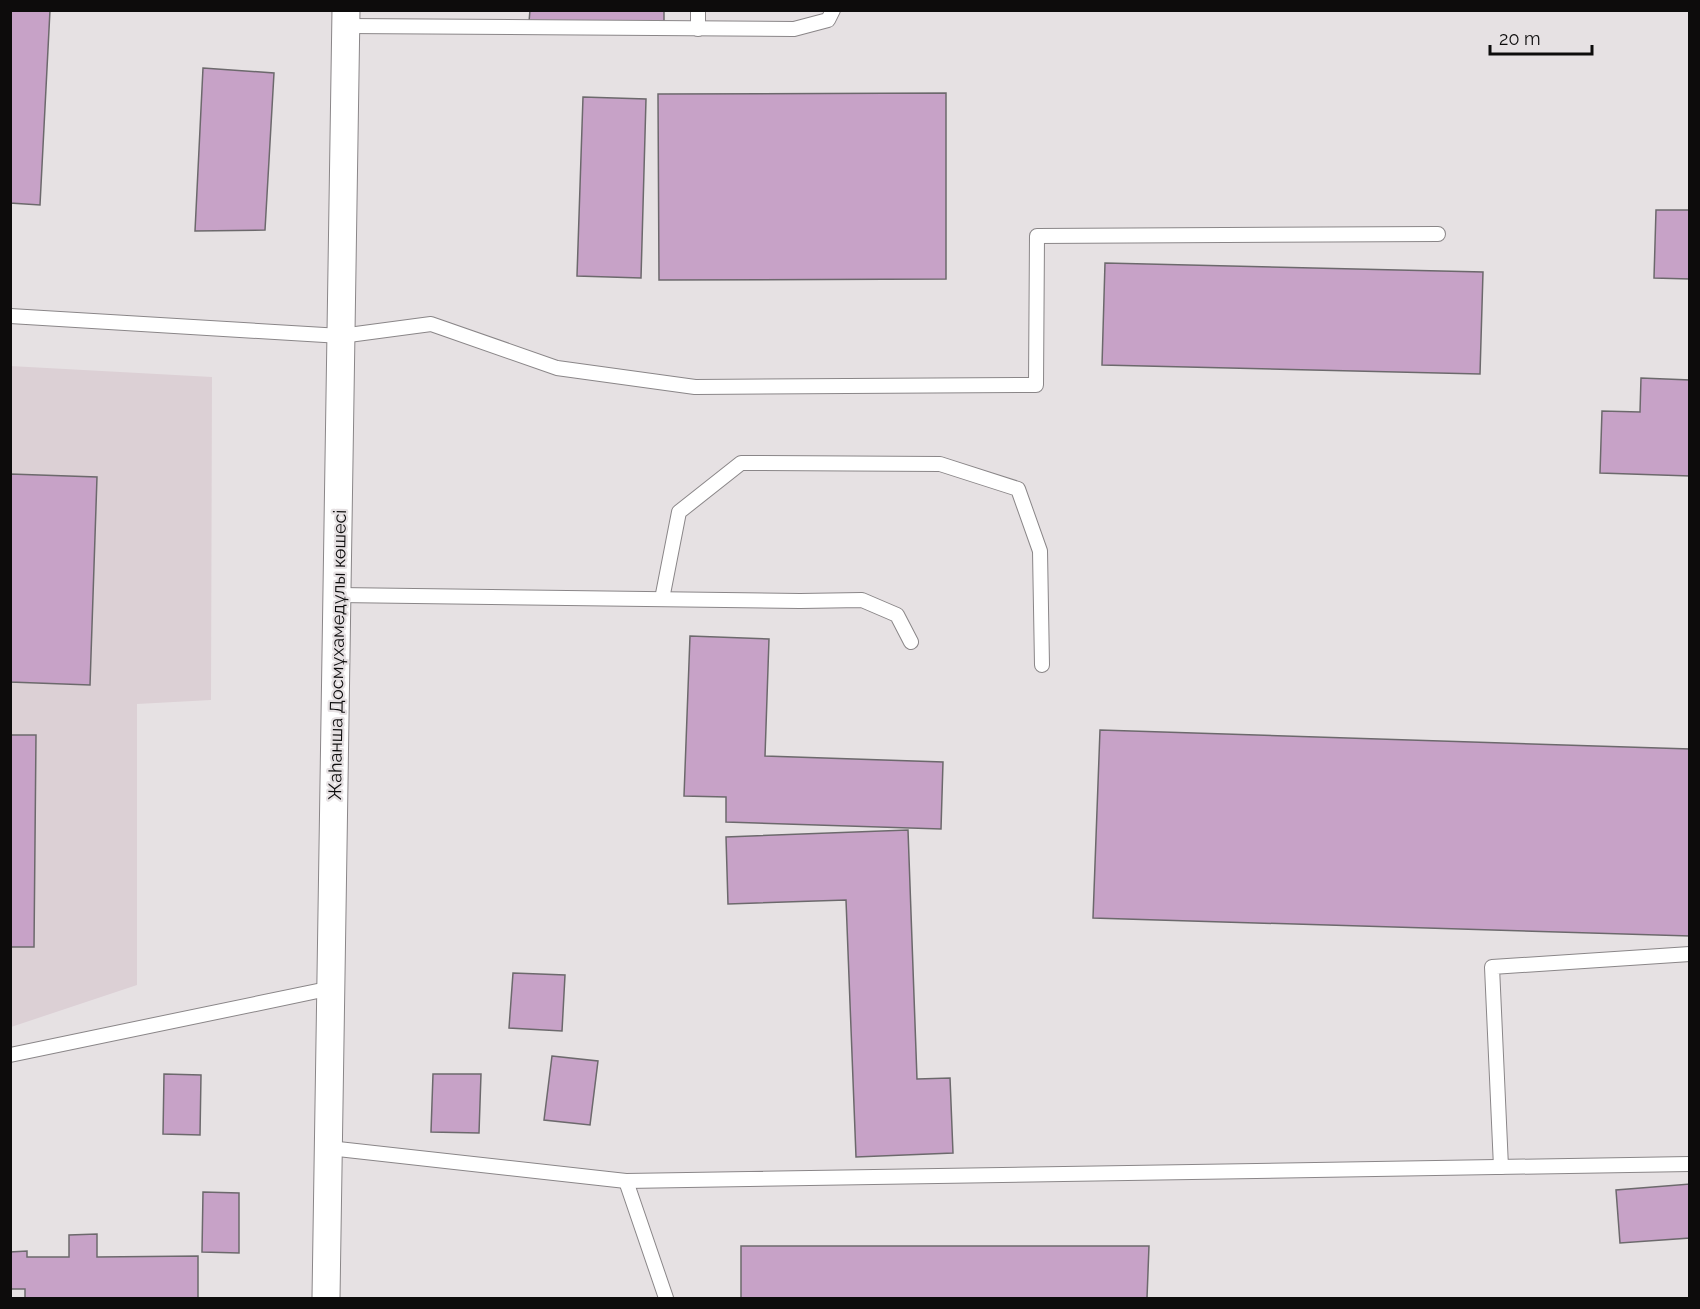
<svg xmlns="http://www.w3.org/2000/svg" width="1700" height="1309" font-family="Raleway,sans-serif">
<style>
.built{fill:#dcd0d5}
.building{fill:#c7a2c7;stroke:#6c696c;stroke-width:1.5}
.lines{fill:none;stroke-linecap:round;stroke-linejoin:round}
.lane-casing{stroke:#8a8688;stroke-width:16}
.street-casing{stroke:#8a8688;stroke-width:29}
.lane{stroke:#fff;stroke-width:14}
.street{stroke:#fff;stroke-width:27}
.labels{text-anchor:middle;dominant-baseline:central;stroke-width:4.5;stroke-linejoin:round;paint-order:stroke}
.street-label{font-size:18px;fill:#0d0c0c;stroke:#e6e1e3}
</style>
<rect width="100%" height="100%" fill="#e6e1e3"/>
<polygon class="built" points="10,366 212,377 211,700 137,704 137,985 11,1027"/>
<g class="building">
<polygon points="10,10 50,10 40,205 10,203"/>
<polygon points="530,10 664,10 664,24 529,22"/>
<polygon points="203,68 274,73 265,230 195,231"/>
<polygon points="946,93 946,279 659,280 658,94"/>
<polygon points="583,97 646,99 641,278 577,276"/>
<polygon points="1656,210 1690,210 1690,279 1654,278"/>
<polygon points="1105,263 1483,272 1480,374 1102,365"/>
<polygon points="1641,378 1690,380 1690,476 1600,473 1602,411 1640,412"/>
<polygon points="10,474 97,477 90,685 10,682"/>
<polygon points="690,636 769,639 765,756 943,762 941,829 726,822 726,797 684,796"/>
<polygon points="1100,730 1690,749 1690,936 1093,918"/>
<polygon points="10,735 36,735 34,947 10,947"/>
<polygon points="908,830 917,1079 950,1078 953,1153 856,1157 846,900 728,904 726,837"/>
<polygon points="513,973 565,975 562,1031 509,1028"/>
<polygon points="552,1056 598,1061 590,1125 544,1120"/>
<polygon points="164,1074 201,1075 200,1135 163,1134"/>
<polygon points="433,1074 481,1074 479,1133 431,1132"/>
<polygon points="1690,1184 1690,1238 1620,1243 1616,1190"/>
<polygon points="203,1192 239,1193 239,1253 202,1252"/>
<polygon points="97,1234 97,1257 198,1256 198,1298 25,1298 25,1289 10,1289 10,1252 27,1251 27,1257 69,1257 69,1235"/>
<polygon points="741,1246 1149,1246 1147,1298 741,1298"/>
</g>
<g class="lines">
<g class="lane-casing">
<g id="lane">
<polyline points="346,26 794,29 828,20 833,10"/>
<polyline points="698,29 698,10"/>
<polyline points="10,316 341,336 431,324 557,368 695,387 1036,385 1037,236 1438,234"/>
<polyline points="338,595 800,601 862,600 897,615 911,642"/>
<polyline points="662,599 679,512 741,463 940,464 1018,489 1040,551 1042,665"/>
<polyline points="10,1055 332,988"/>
<polyline points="329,1148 626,1181 1690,1164"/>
<polyline points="1501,1167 1492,967 1690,954"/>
<polyline points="626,1181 666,1298"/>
</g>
</g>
<g class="street-casing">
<polyline id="street" points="326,1298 346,10"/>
</g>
<use href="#lane" class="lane"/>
<use href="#street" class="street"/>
</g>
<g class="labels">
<g class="street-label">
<text transform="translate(337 655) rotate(-89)">Жаһанша Досмұхамедұлы көшесі</text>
</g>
</g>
<rect width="1700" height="1309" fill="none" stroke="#0d0c0c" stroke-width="24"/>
<path d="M1490 45v9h102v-9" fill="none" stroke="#0d0c0c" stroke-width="3"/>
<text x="1499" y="45" font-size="18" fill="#0d0c0c" stroke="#e6e1e3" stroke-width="4.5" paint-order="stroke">20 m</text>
</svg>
